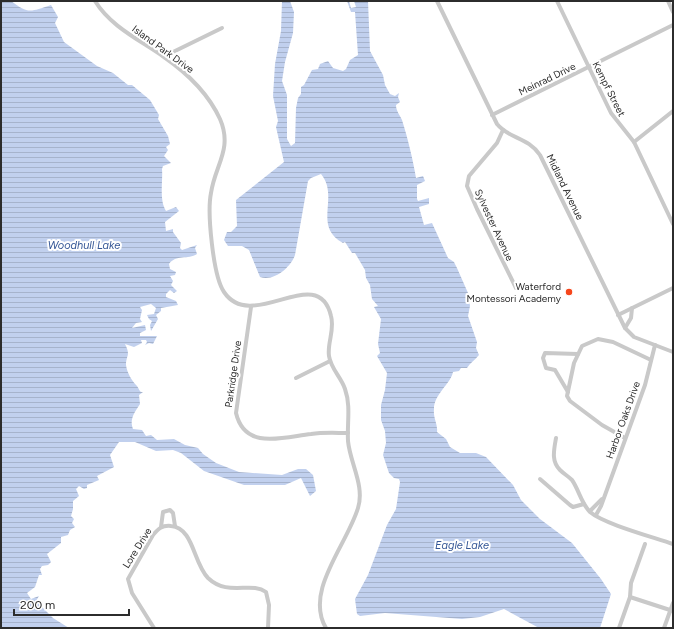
<svg xmlns="http://www.w3.org/2000/svg" width="674" height="629" font-family="Figtree,sans-serif">
<style>
.water{fill:url(#water-rules)}
.lines{fill:none;stroke-linecap:round;stroke-linejoin:round}
.minor{stroke:#c9c9c9;stroke-width:4}
.poi-dot{fill:#f6461b;stroke:#fff;stroke-width:1.5}
.labels{text-anchor:middle;dominant-baseline:central;stroke-width:4;stroke-linejoin:round;paint-order:stroke}
.street-label{font-size:10px;fill:#2c2c2c;stroke:#fff}
.poi-label{font-size:10px;fill:#2c2c2c;stroke:#fff;text-anchor:end}
.water-label{font-size:11px;font-style:italic;fill:#335595;stroke:#fff}
</style>
<defs>
<pattern id="water-rules" width="6" height="5" patternUnits="userSpaceOnUse"><rect width="6" height="5" fill="#c1d0ee"/><path d="M0 2.5h6" fill="none" stroke="#a6b3cc"/></pattern>
</defs>
<rect width="100%" height="100%" fill="#fff"/>
<g class="water">
<path d="M1,1H11C28,14 30,12 51,5L58,17L55,23L64,42L97,66L113,73L128,85H132L150,100L159,115L158,119L168,136L170,144L166,147L168,150L164,156L171,163L163,166L162,169C163,182 159,200 166,211L176,207L179,211L165,222L166,231L173,229V232L181,243L180,248L182,250L197,245L195,248L197,254C188,260 176,254 169,264L170,269L176,272L175,275L170,276L173,281L171,285L177,291L174,293L170,290L166,294V297L176,301L178,305L161,308V311L156,315L158,319L151,331L150,325L152,321L149,319L147,315L154,314L156,308L151,304L140,307L142,310L140,319L142,322L136,323L132,328L145,325L146,330L140,333V336H157L153,344L149,343L145,345L147,342L146,340H141L142,343L134,347L125,344C131,356 126,355 126,365C127,373 132,381 137,386C140,390 139,392 143,392L139,395L140,404C135,412 129,419 133,429L142,430L146,436L151,435L157,440L174,439L185,445L198,448L203,454L216,463L239,472L282,475L298,469H306L313,475L316,491L310,496L301,478L285,485H244L204,471L181,453L173,450L156,451L135,442H119L110,455L114,467L97,476L99,480L87,485V488L84,489L79,486L76,489L79,496L73,501V509L71,516L74,519L72,523L75,527L70,530L68,535L61,537V543L47,554L51,562L48,565L42,566L40,569L42,575H39L35,587L27,593L31,599L39,596L36,601L53,618L69,628H1Z"/>
<path d="M282,1H290L294,12L293,33L285,62L282,81L287,95V139L291,146L295,143L296,108L298,98L301,94V87L304,85L312,70L318,69L320,64L328,61L333,68L343,71L346,69L350,60L358,55L355,12H351L347,1H349L351,8L356,7L354,1H368L370,51L383,75L385,85L390,94L395,96L399,93L398,97L400,102L396,105C396,111 400,115 402,120C408,139 413,160 416,178L423,176L425,181L417,185V199L418,201L429,198V204L419,207L424,225L432,223L448,258L454,262L457,268L468,293L470,306L468,316L477,342L476,348L479,355C475,360 470,363 467,368H461L459,371L453,372C450,385 434,394 434,409C433,418 438,424 437,432L446,439L450,447L460,453H476L486,457L513,485L521,500L540,519L572,543L601,579L611,594L600,628H539L504,609L480,617L462,619L385,613L360,616L357,614L355,599L368,575L387,525L396,509L400,482L399,479L394,478L389,473L383,455L386,443L385,431L381,420V405L385,390L387,373L377,356L380,353L378,344L381,319L374,307L378,306L372,299L370,285L366,278L365,270L355,253H352L345,242L343,243C312,226 340,197 321,174L311,178L308,181L295,255C291,267 274,282 260,277L249,250L242,246H228L224,240L227,232H231L237,226L236,200L284,162L276,127L278,121L273,96L275,64L281,31Z"/>
</g>
<g class="lines">
<g class="minor">
<path d="M95,1C111,27 140,40 164,57C187,73 208,93 220,119C233,149 215,165 211,193C207,212 213,276 224,292C252,334 318,261 331,316C335,330 327,343 329,356C331,369 341,377 345,389C351,406 347,423 348,441C350,463 365,486 358,508C347,545 304,591 326,628"/>
<path d="M437,1L497,124C509,139 528,137 540,155L625,328L634,337L673,352"/>
<polyline points="557,1 611,113 634,142 673,224"/>
<polyline points="668,1 673,12"/>
<polyline points="166,58 173,52 222,28"/>
<polyline points="492,115 673,25"/>
<polyline points="503,130 497,143 469,176 467,186 477,209 516,288"/>
<polyline points="634,142 673,111"/>
<path d="M251,307L236,413C245,451 284,437 311,434C324,432 336,433 348,433"/>
<polyline points="618,315 673,288"/>
<polyline points="625,328 631,318 632,308"/>
<polyline points="296,378 330,361"/>
<polyline points="568,392 555,370 546,368 543,358 545,353 578,354"/>
<path d="M556,438C554,450 551,461 560,470C564,474 568,476 572,480C579,490 581,503 590,512C604,524 653,537 673,544"/>
<polyline points="625,438 602,425 570,401 567,396 574,363 582,346 598,339 613,342 651,360"/>
<polyline points="540,479 570,505 573,507 584,504"/>
<polyline points="590,511 602,499"/>
<polyline points="596,515 601,506 645,385 655,345"/>
<polyline points="161,527 163,512 170,510 173,513 175,526"/>
<polyline points="630,597 673,611"/>
<path d="M154,628L132,593L128,579L153,535C158,529 162,525 171,526C194,528 193,563 208,578C228,597 251,581 266,592L269,605L268,628"/>
<polyline points="619,628 630,597 631,583 645,544"/>
<polyline points="664,628 673,603"/>
</g>
</g>
<circle class="poi-dot" cx="569" cy="292" r="4"/>
<g class="labels">
<g class="street-label">
<text transform="translate(163 49) rotate(36)">Island Park Drive</text>
<text transform="translate(547 79) rotate(-26)">Meinrad Drive</text>
<text transform="translate(609 89) rotate(63)">Kempf Street</text>
<text transform="translate(565 187) rotate(64)">Midland Avenue</text>
<text transform="translate(494 225) rotate(65)">Sylvester Avenue</text>
<text transform="translate(233 374) rotate(-82)">Parkridge Drive</text>
<text transform="translate(623 420) rotate(-70)">Harbor Oaks Drive</text>
<text transform="translate(137 548) rotate(-58)">Lore Drive</text>
</g>
<g class="poi-label">
<text x="561" y="286">Waterford<tspan x="561" dy="12">Montessori Academy</tspan></text>
</g>
<g class="water-label">
<text x="84" y="245">Woodhull Lake</text>
<text x="462" y="545">Eagle Lake</text>
</g>
</g>
<rect width="674" height="629" fill="none" stroke="#2c2c2c" stroke-width="4"/>
<path d="M14 609v6h115v-6" fill="none" stroke="#2c2c2c" stroke-width="2"/>
<text x="20" y="609" font-size="12" fill="#2c2c2c" stroke="#ffffff" stroke-width="3" paint-order="stroke">200 m</text>
</svg>
